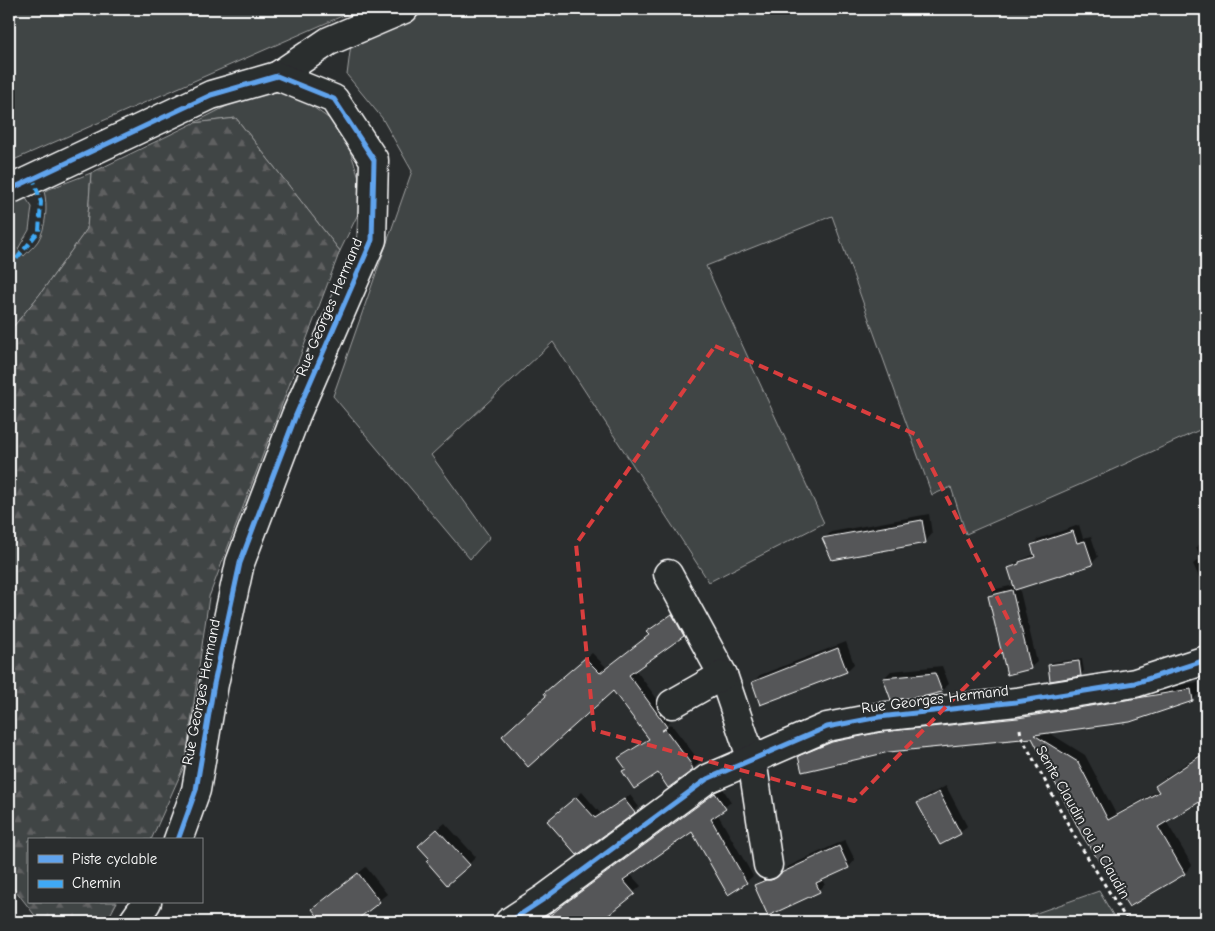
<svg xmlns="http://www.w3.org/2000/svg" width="1215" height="931" font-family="'Comic Neue',sans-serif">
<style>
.green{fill:#414445;stroke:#a0a2a2}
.forest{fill:url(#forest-firs);stroke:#a0a2a2}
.shadow{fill:#0007}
.building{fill:#555758;stroke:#fff}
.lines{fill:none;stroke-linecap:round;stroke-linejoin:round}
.street-casing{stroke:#fff;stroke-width:31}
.secondary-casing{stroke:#fff;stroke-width:31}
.path{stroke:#fff;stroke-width:3;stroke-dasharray:4 4;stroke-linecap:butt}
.street{stroke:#2a2d2e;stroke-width:28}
.secondary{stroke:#2a2d2e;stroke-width:28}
.quiet{stroke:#3fa9f5;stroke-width:4;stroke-dasharray:8 4;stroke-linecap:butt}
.cycleway-casing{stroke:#2a2d2e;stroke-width:8}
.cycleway{stroke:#60a3ed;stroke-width:5}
.marked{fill:none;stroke:#da3e3e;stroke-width:4;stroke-dasharray:10 6;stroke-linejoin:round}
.labels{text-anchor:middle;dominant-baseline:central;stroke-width:4;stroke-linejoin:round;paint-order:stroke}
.street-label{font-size:15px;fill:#fff;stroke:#2a2d2e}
</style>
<defs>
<pattern id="forest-firs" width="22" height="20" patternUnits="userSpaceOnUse" patternTransform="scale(1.25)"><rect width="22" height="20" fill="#414445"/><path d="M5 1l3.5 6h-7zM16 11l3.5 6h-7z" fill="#5e6061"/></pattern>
</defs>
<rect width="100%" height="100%" fill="#2a2d2e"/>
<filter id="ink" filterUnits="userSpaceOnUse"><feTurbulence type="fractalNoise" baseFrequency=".02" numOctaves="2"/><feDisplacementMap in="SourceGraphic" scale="10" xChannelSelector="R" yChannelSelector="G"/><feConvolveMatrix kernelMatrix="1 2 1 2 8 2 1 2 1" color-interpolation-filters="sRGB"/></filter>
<g filter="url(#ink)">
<g class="green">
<polygon points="9,9 358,9 9,162"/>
<polygon points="435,9 1128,9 1130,11 1134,9 1206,9 1206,427 1079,485 966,534 951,487 932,495 832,216 706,266 824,523 709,582 553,342 431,455 490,537 470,559 333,396 412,171 382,118 347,75 351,44"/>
<polygon points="281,92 306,102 331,120 348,145 362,186 359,212 340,251 236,118 194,123 250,94"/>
<path d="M91,173L87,229L40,294L9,332V204L25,197L32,207L29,230L18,249L24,256C28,251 34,247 38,241C46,228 48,206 44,191Z"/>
<polygon points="1099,891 1117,922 1011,922"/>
</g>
<polygon class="forest" points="236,118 340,251 209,597 185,764 151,840 29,840 29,902 117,902 110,915 101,922 40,922 9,882 9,332 40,294 87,229 91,173 194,123"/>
<g class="shadow">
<polygon points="929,514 932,534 925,542 824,539 831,532"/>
<polygon points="1079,525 1083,538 1091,536 1098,557 1092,563 1019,587 1037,662 1030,668 989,596 996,589 1015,585 1009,569 1015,563 1035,554 1032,545 1038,539"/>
<polygon points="1206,540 1206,585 1203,586 1193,564 1201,558 1196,547"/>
<polygon points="678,609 689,629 683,635 635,669 672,719 665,726 671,724 697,758 699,763 692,769 624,771 627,768 620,758 626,752 649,738 613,690 548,696 552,687 592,653 607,668 650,635 648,632 654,626"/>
<polygon points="846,642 854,664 847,671 761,703 753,682 760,675"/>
<polygon points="1082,659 1084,671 1080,675 1050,665 1053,662"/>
<polygon points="942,666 949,684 941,691 884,678 891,671"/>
<polygon points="1198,682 1200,692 1193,700 1048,732 1085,755 1116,814 1159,790 1157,786 1164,778 1206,750 1206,794 1166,821 1192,865 1185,873 1129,905 1032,736 800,757 807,749 840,735 1026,711"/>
<polygon points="946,786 967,826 960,833 918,803 925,797"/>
<polygon points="722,787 731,802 717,813 753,876 746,882 692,830 630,874 641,886 609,914 599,903 576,922 557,922 552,916 568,901"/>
<polygon points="582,792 601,814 630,795 639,807 577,853 554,816"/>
<polygon points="445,823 476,857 469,864 430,858 426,839"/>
<polygon points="845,840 855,860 849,867 823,878 825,884 819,891 756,886 762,879 773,874 778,874 783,872 789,866"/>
<polygon points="366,867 387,894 352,922 323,922 314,910"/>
</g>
<g class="building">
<polygon points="922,520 926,543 832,560 822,538"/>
<polygon points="1073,531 1077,543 1085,541 1093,565 1015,590 1008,568 1019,564 1019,562 1035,557 1031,545"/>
<polygon points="1012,590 1031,669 1007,675 988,596"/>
<polygon points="672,614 684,636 629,675 667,727 661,731 665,729 691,764 693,770 668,788 658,773 634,789 622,771 626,769 618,758 649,739 613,691 528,767 502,736 546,696 544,693 585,658 600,673 649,635 646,632"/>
<polygon points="838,648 847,672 760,705 752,682"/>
<polygon points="1079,661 1081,676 1050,681 1048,665"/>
<polygon points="935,673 942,692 926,696 891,700 883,678"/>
<polygon points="1191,689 1193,701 1130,722 1034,735 1078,762 1108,820 1159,792 1155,786 1206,752 1206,798 1158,827 1185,874 1129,907 1082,835 1032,738 889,752 802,772 798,756 832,742 881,732 1018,718"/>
<polygon points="939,792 961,834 940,845 917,803"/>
<polygon points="715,793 726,809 711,819 747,883 728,895 692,832 623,880 635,894 600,922 542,922 564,904"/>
<polygon points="576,797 595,818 624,799 635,813 577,855 547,821"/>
<polygon points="437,829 470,865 447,885 426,861 429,858 418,846"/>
<polygon points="839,846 849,868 816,883 820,892 768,916 754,885 766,880 771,880 777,877 781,873"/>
<polygon points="358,873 380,902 354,922 322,922 312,909"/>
</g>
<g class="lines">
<g class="street-casing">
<g id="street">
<polyline points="277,76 329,41 404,9"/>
<polyline points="668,574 723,675 752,760 768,865"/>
<polyline points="672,704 723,675"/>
</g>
</g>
<g class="secondary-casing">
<g id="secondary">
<polyline points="9,190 211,95 277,76 334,99 374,160 372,240 296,415 240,563 214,684 196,790 178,840"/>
<polyline points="133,922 147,902"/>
<polyline points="509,922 544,899 707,779 827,727 879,717 1016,702 1135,683 1206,660"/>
</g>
</g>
<polyline class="path" points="1020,729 1021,736 1075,837 1128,922"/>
<use href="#street" class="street"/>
<use href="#secondary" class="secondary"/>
<polyline class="quiet" points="9,268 39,231 41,202 33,178"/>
<g class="cycleway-casing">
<g id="cycleway">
<polyline points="9,190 211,95 277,76 334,99 374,160 372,240 296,415 240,563 214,684 196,790 178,840"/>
<polyline points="509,922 544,899 707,779 827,727 879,717 1016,702 1135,683 1206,660"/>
</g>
</g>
<use href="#cycleway" class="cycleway"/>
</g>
</g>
<path class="marked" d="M715,346L915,434L1016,635L854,801L594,730L576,544Z"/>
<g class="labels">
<g class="street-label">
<text transform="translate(329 307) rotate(-67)">Rue Georges Hermand</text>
<text transform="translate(201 692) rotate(-79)">Rue Georges Hermand</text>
<text transform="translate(935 699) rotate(-7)">Rue Georges Hermand</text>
<text transform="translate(1083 822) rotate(60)">Sente Claudin ou à Claudin</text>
</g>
</g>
<rect width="1215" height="931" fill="none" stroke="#2a2d2e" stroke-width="30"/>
<rect x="15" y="15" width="1185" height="901" fill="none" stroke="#fff" stroke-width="2" filter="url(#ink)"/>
<rect x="28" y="838" width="175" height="65" fill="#2a2d2e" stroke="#7f8182"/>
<rect x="38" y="855" width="25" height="8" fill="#60a3ed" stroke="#7f8182"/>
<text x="72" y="864" font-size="15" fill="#ffffff">Piste cyclable</text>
<rect x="38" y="880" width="25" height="8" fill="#3fa9f5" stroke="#7f8182"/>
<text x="72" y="888" font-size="15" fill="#ffffff">Chemin</text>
</svg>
